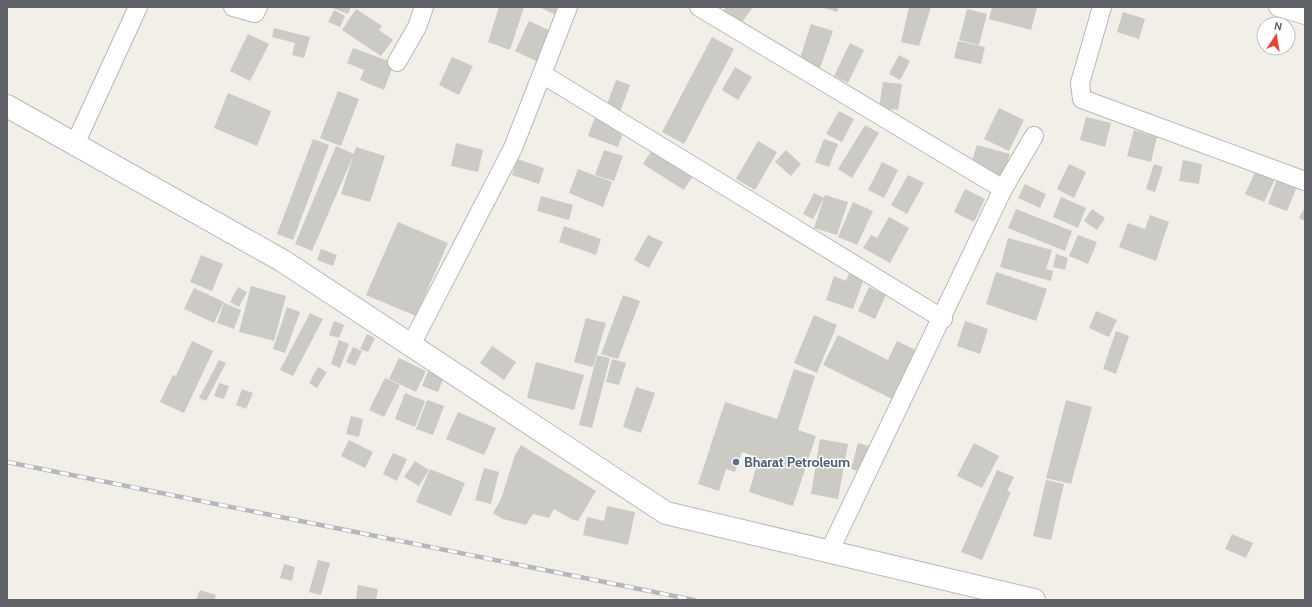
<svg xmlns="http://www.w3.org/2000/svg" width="1312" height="607" font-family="Cabin,sans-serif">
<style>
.building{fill:#cccac5}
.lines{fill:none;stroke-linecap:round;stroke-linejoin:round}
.street-casing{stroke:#b5b8bc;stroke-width:20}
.secondary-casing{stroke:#b6babf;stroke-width:24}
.street{stroke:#fff;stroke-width:18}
.secondary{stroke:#fff;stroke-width:22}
.rail-casing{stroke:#b6b7b8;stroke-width:4.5}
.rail{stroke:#fff;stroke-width:3;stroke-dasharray:9;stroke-linecap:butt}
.service-dot{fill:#5c6f8a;stroke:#fff;stroke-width:1.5}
.labels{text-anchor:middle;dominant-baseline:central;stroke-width:3;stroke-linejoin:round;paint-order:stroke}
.service-label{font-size:14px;font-weight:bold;fill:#4e5e75;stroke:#fff;text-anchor:start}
</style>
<rect width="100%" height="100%" fill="#f1efe8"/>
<g class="building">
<polygon points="330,7 351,7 348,14"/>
<polygon points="499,7 524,7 510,50 488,42"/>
<polygon points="539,7 563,7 558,16"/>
<polygon points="726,7 753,7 738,28 720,15"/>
<polygon points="821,7 839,7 837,12"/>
<polygon points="909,7 931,7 919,46 901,42"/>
<polygon points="992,7 1037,7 1031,30 989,19"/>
<polygon points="356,9 382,26 379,30 393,40 381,56 342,30"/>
<polygon points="967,9 987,14 979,45 959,40"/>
<polygon points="334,10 345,16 340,27 328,22"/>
<polygon points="1123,12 1145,19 1139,39 1117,32"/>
<polygon points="529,21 551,31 538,62 515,51"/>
<polygon points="811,24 833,31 820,68 799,61"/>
<polygon points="274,28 310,37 304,58 292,55 295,43 272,37"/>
<polygon points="248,34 269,44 250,81 230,71"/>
<polygon points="712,37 734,49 684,144 662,132"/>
<polygon points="958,41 985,47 981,64 954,58"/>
<polygon points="850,43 864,50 848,83 834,76"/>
<polygon points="353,48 394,63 384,90 360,80 364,70 347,63"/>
<polygon points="899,55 910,61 900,80 889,74"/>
<polygon points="452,57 473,66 459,95 439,85"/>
<polygon points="735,67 752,77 738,100 722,90"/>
<polygon points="616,80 630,85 620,112 606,107"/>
<polygon points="883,82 902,84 898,110 879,108"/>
<polygon points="338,91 359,99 341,146 320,138"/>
<polygon points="228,93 271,111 257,146 214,128"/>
<polygon points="999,108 1024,120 1009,151 984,139"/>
<polygon points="839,111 854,119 842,142 826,134"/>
<polygon points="595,117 625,127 618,147 588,136"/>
<polygon points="1086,117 1111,123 1105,147 1080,140"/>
<polygon points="865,125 879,133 852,178 838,169"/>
<polygon points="1134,130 1157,137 1151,162 1127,156"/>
<polygon points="313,139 329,145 293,240 277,234"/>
<polygon points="824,139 838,144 829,167 815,162"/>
<polygon points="758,141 777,152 755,190 736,179"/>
<polygon points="456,143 483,150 478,172 451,166"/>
<polygon points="977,145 1010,154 1003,176 970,167"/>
<polygon points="336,146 354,154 312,251 295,244"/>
<polygon points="356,147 385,156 370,202 341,194"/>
<polygon points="604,150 623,156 614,181 595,175"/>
<polygon points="652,150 693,176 684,190 643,164"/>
<polygon points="786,150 801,164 791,176 775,162"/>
<polygon points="517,159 544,168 539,184 512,175"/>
<polygon points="1183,160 1202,164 1199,184 1179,181"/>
<polygon points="882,162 898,170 884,198 868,190"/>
<polygon points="1069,164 1086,172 1074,198 1057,189"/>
<polygon points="1154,164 1163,167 1155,192 1146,189"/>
<polygon points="1257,168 1276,177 1264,202 1245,194"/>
<polygon points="578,169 612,182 603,207 569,193"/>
<polygon points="908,175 924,183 907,214 891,205"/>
<polygon points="1277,179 1297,186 1287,211 1268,204"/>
<polygon points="1025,184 1046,194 1040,208 1018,198"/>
<polygon points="965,189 985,199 974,222 954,212"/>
<polygon points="814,193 824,198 813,219 803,214"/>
<polygon points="825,195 848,202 837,235 814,228"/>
<polygon points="541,196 573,205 569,220 537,211"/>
<polygon points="1061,197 1086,208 1078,228 1053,217"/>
<polygon points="853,202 873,211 857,245 838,237"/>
<polygon points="1305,207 1305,221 1299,218"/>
<polygon points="1016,209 1072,231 1065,251 1008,228"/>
<polygon points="1092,209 1105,218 1097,230 1084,221"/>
<polygon points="1150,215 1169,222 1156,261 1119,247 1128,223 1145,229"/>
<polygon points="889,217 909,228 890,263 863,248 871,235 877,238"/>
<polygon points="398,222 448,243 416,316 366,295"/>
<polygon points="564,226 601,239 596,255 559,242"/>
<polygon points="648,235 663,242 649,268 634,260"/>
<polygon points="1078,235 1097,242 1088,264 1069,256"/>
<polygon points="1008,238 1052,250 1046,269 1053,271 1051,281 1000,267"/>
<polygon points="321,249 337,255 333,266 317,260"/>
<polygon points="1056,254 1068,258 1065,270 1053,267"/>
<polygon points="201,255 223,264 212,291 190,282"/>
<polygon points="850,271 865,276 853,309 826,300 834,276 846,281"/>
<polygon points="996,272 1047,289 1036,321 986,304"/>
<polygon points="251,286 286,296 274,341 239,332"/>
<polygon points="238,287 247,292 239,307 230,302"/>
<polygon points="869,287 886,295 875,319 858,311"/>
<polygon points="194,288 224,302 214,323 184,309"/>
<polygon points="623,295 640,301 618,359 601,354"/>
<polygon points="224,303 241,310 234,329 217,323"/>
<polygon points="287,307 300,312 285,353 273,349"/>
<polygon points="1096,311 1117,320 1109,337 1089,328"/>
<polygon points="310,313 323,319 293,376 280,370"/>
<polygon points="814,315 837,325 817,373 794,363"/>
<polygon points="586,318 606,323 593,367 574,362"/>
<polygon points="334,321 344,325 339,338 329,335"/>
<polygon points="965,321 988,329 980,354 957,346"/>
<polygon points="1116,331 1129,336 1116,374 1103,369"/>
<polygon points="367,334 375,338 368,352 360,349"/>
<polygon points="838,335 888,360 897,341 922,353 898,402 823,365"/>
<polygon points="339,340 349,344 340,368 331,364"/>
<polygon points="192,341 213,351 184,413 160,402 173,375 176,376"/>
<polygon points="492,346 516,362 504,380 480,363"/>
<polygon points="353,347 362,351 355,366 346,362"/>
<polygon points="597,355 610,358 592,428 579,425"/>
<polygon points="399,358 426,371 416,392 389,379"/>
<polygon points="612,359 626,363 619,385 606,382"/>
<polygon points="219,360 226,363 206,401 199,398"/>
<polygon points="536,362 584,375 574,410 527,398"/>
<polygon points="318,367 327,372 317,388 309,383"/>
<polygon points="794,369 815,376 798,430 816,436 793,506 749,492 759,458 742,452 735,472 726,469 719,491 698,484 725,402 777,419"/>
<polygon points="428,371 444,377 438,392 422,386"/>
<polygon points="385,378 400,385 384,417 369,410"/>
<polygon points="219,383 229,386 224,399 214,396"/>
<polygon points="636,387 655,393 641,433 623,427"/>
<polygon points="242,389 253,393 246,409 236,405"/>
<polygon points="405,393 425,401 415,427 395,419"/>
<polygon points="427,400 444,406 433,435 416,429"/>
<polygon points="1066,400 1092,407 1071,484 1046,478"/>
<polygon points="458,412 496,428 484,455 446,439"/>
<polygon points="351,416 363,419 359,437 346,434"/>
<polygon points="820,439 848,444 838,499 811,494"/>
<polygon points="349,440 373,452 365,468 341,456"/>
<polygon points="858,443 873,447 866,473 851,469"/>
<polygon points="974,443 999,456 982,488 957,476"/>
<polygon points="521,445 596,491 578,521 571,519 554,509 549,518 533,514 526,525 503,519 493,513 501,499 515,455"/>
<polygon points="393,453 407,459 397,481 383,474"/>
<polygon points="415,461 429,470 419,486 404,477"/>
<polygon points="484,468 499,472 491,504 475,500"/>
<polygon points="430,469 465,483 451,516 416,502"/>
<polygon points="997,470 1014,477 1007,491 1011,492 982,560 961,552"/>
<polygon points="1046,480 1064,484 1051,540 1033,536"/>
<polygon points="607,506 635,512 628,545 583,535 587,517 604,521"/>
<polygon points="1232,534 1253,543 1246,558 1225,549"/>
<polygon points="318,560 330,563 321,595 309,592"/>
<polygon points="284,564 295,567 292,581 280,578"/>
<polygon points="358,585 378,589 376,600 356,600"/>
<polygon points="200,590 216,595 214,600 196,600"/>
</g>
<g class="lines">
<g class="street-casing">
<g id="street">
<polyline points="233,7 255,13 258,7"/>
<polyline points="699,7 1003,189"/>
<polyline points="1102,7 1080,83 1082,99 1305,181"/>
<polyline points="1278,7 1305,15"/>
<polyline points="397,62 417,27 424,7"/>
<polyline points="542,74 943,319"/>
<polyline points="75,144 138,7"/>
<polyline points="411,345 513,148 568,7"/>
<polyline points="829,552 1003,189 1034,136"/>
</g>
</g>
<g class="secondary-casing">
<polyline id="secondary" points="7,106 283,261 666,513 1034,600"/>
</g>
<use href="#street" class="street"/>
<use href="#secondary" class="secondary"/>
<g class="rail-casing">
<polyline id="rail" points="7,462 694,600"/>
</g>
<use href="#rail" class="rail"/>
</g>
<circle class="service-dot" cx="736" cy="462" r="4"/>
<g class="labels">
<g class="service-label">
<text x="744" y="462">Bharat Petroleum</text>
</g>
</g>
<rect width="1312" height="607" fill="none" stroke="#5f6368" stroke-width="16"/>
<g transform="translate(1276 36) rotate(12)"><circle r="19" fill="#ffffff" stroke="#bfc1c3"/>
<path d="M0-3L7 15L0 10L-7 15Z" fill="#ea4335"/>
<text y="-6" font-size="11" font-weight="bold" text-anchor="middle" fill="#5f6368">N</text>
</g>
</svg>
